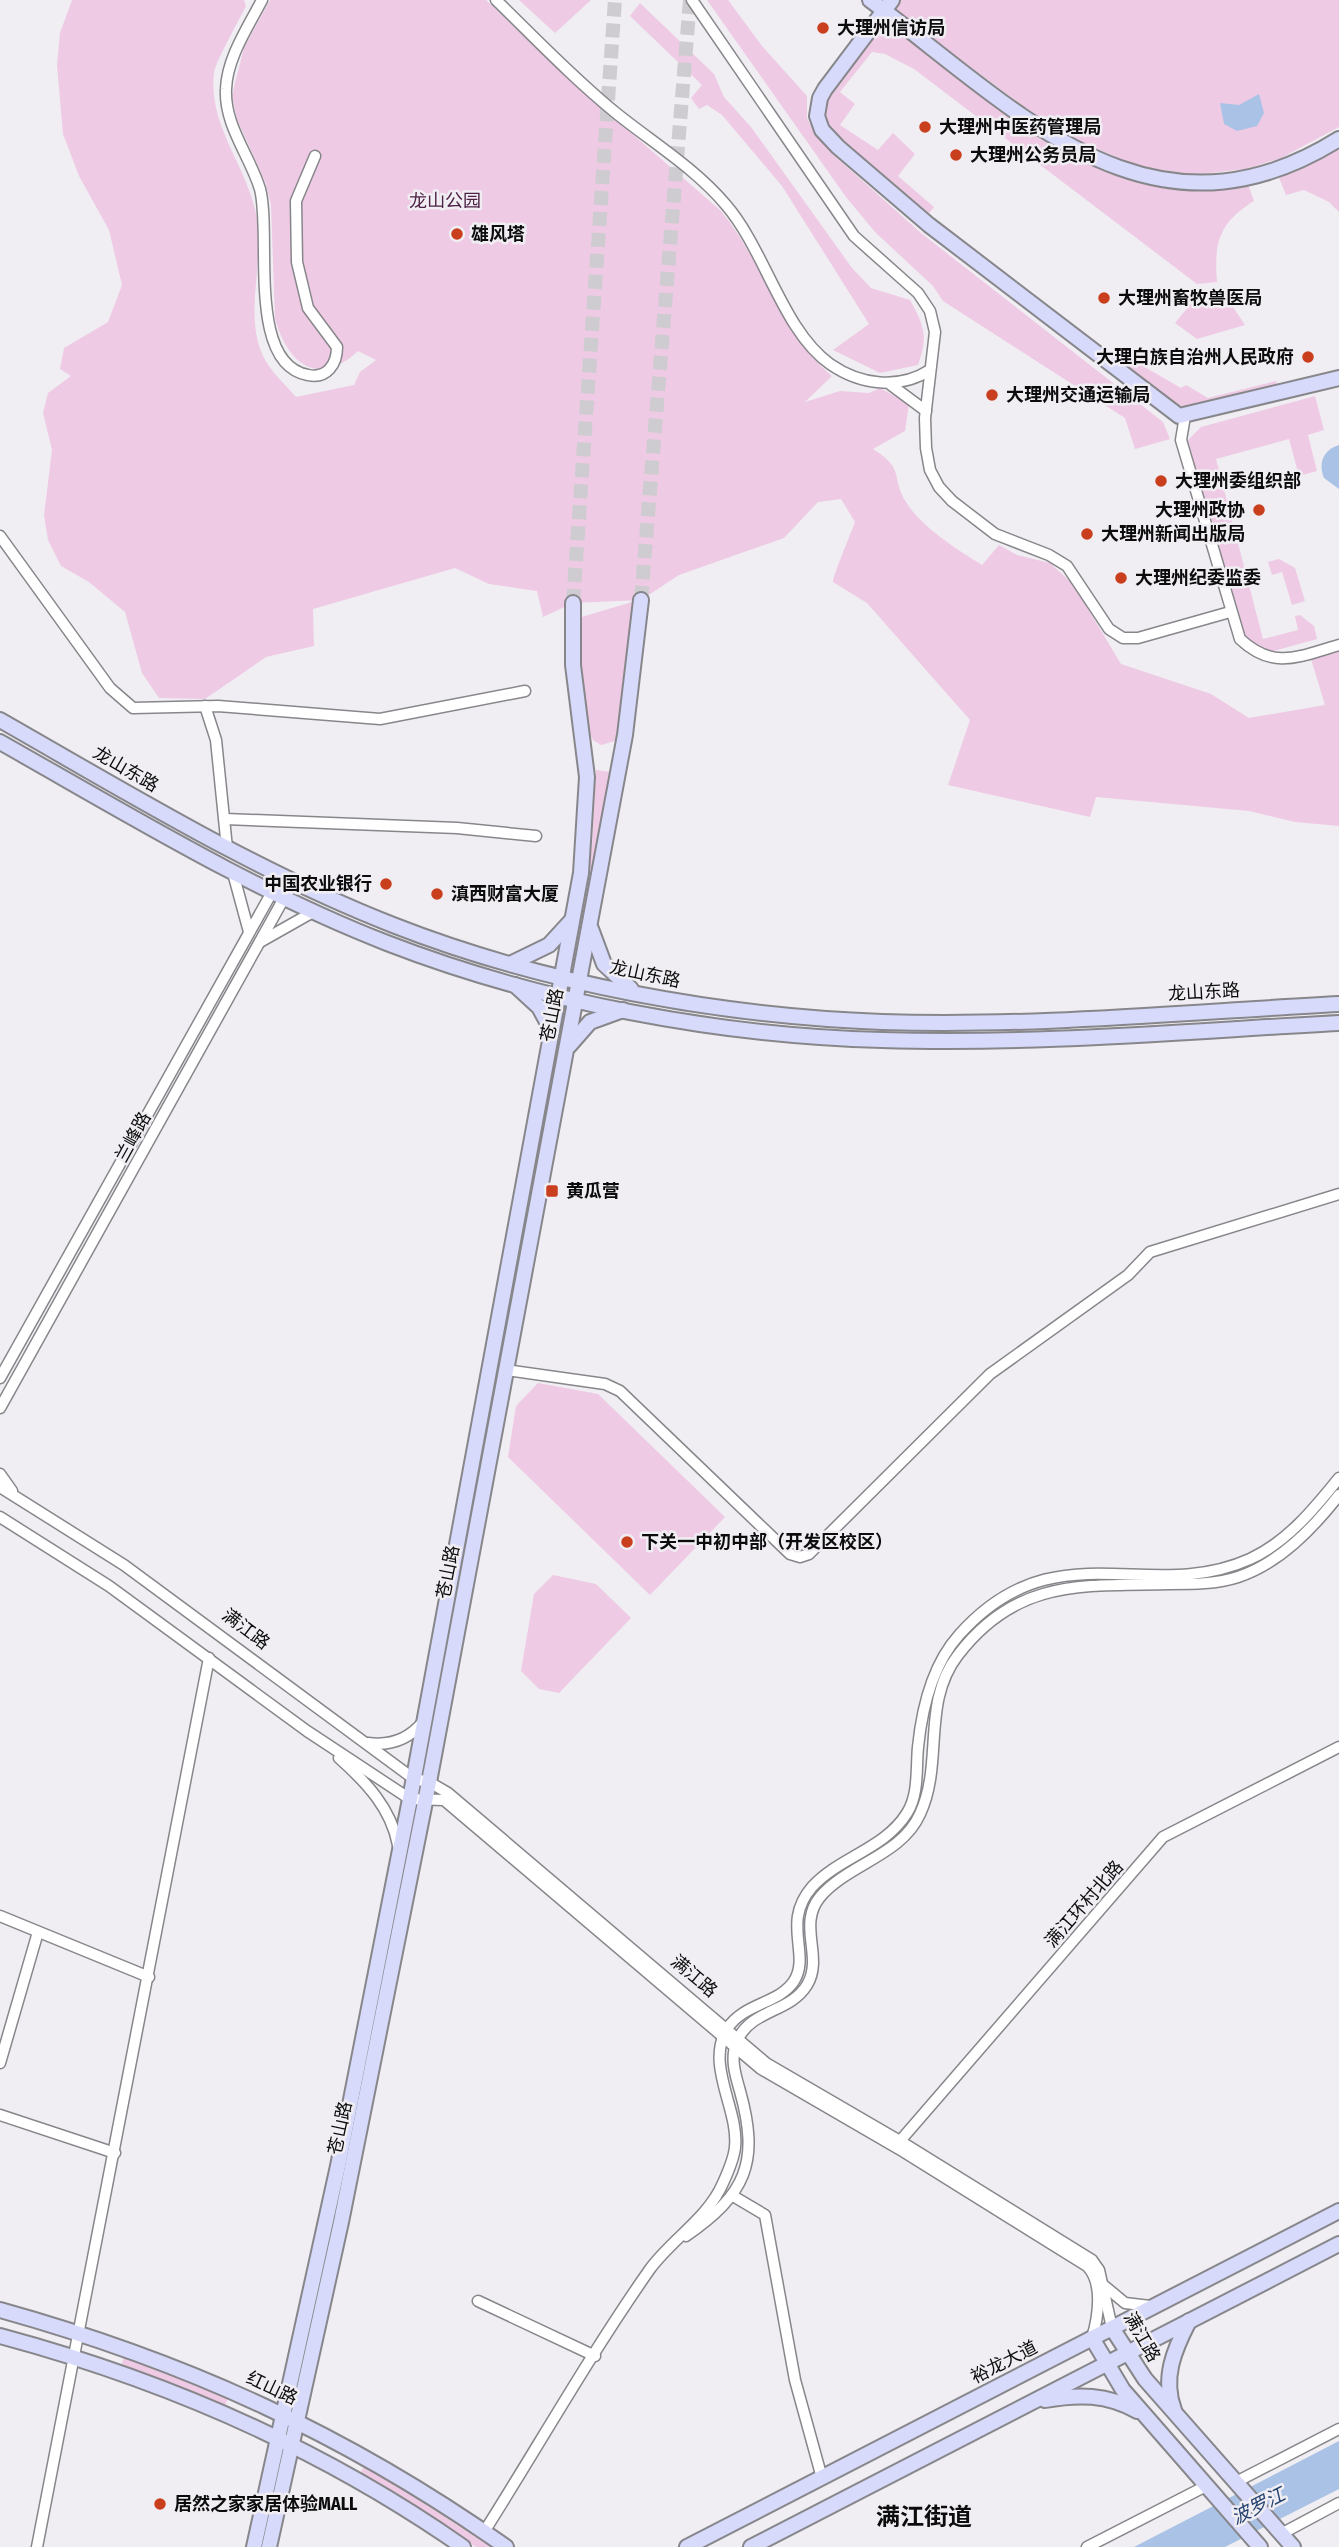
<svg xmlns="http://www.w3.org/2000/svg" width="1339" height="2547" font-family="'Fira Sans Condensed','Noto Sans SC',sans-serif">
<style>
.green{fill:#eecae4}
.water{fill:#aac2e5}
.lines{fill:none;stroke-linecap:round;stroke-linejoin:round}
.secondary-tunnel{stroke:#ceccd0;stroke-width:14;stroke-dasharray:14 7;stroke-linecap:butt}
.street-casing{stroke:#87878b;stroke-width:13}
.secondary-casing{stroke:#87878b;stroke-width:18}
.street{stroke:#fff;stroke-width:10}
.secondary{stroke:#d7dafa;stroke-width:14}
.poi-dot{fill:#c93f1d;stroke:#f0eef3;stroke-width:2.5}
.labels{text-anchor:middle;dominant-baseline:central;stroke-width:5;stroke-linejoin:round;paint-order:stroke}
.poi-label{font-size:18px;font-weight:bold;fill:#0c0c0d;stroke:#f0eef3;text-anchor:start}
.park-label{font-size:18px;fill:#4e2145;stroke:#f0eef3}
.street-label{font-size:18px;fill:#0c0c0d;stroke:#f0eef3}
.water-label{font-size:19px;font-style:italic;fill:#244370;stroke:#f0eef3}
.district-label{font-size:24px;font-weight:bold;fill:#0c0c0d;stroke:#f0eef3}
</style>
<rect width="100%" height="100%" fill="#f0eef3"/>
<g class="green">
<path d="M72,0H244L246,6C240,18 214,65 214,73C208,126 246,164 256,214C266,260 243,312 263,356C270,371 286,385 296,397L354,385L360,372L376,360L358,351C318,388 287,364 275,318L271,205L266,184L237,119L232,95L244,48L270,0H486L563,74L720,210C763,261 780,332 832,376L805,402L840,391L869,393L880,388L909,404L905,431L873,449C906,470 890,475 906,502C921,527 958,550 982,565L999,545L1017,555L1050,563L1073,584L1121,664L1211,694L1249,718L1325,705L1311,659L1339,651V826L1295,822L1249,811L1096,797L1090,817L948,785L970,720L867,603L833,582C833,575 851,533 855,522L841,499L818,502L784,538L679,575L641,600L573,603L543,617L537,591L489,584L455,568L313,609L314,646L266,657L205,699L159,698L142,673L125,612L89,582L61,566L48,540L44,515L52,450L43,413L48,393L71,376L60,369L64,348L108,322L122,285L109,230L79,176L63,134L57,65L60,33Z"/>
<polygon points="519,0 591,0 555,33"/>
<polygon points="707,0 728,0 762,46 807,96 807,118 816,136 838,159 921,233 1163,422 1170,439 1135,449 1125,418 943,301 933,286 875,232 846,197"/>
<polygon points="880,0 1339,0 1339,127 1281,158 1246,169 1193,175 1137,166 1058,132"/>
<path d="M640,3L714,74L724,97L751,127L852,268L871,288L910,300C925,327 928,337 918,365L880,373L833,350L869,324L782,186L722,115L707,105L699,109L691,98L702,85L630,16Z"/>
<path d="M884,24C1008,99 1087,214 1248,184L1254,201C1218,223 1214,244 1217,282L1197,284L914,69L885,54L872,52L840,92L855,104L840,125L878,150L893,133L915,154L898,176L934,207L926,217L832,134L823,119L824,97Z"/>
<polygon points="1339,149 1339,212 1329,202 1304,190 1286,195 1278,175"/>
<polygon points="1221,289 1245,325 1197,339 1175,323 1199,294"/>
<polygon points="1117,351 1181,388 1186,385 1208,398 1276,381 1279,390 1194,411 1159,397 1113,359"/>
<polygon points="1315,396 1324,430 1308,435 1317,471 1299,476 1289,439 1216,459 1263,639 1298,630 1295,616 1300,615 1314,626 1317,639 1266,653 1243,639 1187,441 1201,427"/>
<polygon points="1279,559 1295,568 1305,601 1292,605 1282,572 1272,575 1268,562"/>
<polygon points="632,602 619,730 615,741 601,745 593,740 590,734 579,652 578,618"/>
<polygon points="596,770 611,772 585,921 580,918 592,844"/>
<polygon points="538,1383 598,1394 725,1517 650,1595 508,1457 516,1406"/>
<polygon points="553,1575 596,1584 631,1618 559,1693 539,1689 521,1671 534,1594"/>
<polygon points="124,2357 228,2398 225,2406 121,2366"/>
<polygon points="365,2465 491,2547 476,2547 360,2473"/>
</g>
<g class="water">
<polygon points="1259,94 1264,113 1257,126 1237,131 1224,124 1220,103 1239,105"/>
<path d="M1339,445V489L1324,478C1318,463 1323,450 1339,445Z"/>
<polygon points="1339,2441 1339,2489 1225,2547 1134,2547"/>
</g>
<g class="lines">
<g class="secondary-tunnel">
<polyline points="641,600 690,0"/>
<polyline points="573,603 615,0"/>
</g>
<g class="street-casing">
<g id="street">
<path d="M262,0C248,27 227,58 226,89C224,125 250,156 260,189C272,234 246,364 308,375C327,379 337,364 337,347L308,308L297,262L296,201L315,156"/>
<path d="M496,0C535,38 573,78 616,113C652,142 696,169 726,205C765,250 783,331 830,364C860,385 899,390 930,370"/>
<polyline points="692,0 854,236 918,293 930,311 935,332 925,418 926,448 930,470 939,487 952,501 995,534 1049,555 1067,566 1109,629 1123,638 1138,638 1230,612"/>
<polyline points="891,385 926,411"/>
<path d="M1185,416L1181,440L1240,639C1274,671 1300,656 1339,645"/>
<polyline points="0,536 110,688 133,708 218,706 380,719 525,691"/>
<polyline points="205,706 216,740 227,848"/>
<polyline points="225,819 457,828 536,836"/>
<polyline points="233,873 249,932"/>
<polyline points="260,942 313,912"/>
<polyline points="506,1370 605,1384 620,1391 790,1554 800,1557 809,1554 990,1374 1128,1275 1150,1252 1339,1194"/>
<polyline points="0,1378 281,876"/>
<polyline points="0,1408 293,882"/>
<polyline points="0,1474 12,1491"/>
<polyline points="0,1487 124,1565 414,1779 429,1782 448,1793 766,2063 900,2141 1092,2260 1099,2270 1112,2328"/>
<path d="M0,1517L109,1586L307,1731L410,1799L444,1800L761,2069L904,2152L1087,2266C1104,2283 1098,2318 1092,2338"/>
<path d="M368,1743C390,1746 409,1739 423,1722"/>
<path d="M339,1758C366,1782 391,1808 398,1845"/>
<polyline points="0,1916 149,1977"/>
<polyline points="0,2063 38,1932"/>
<polyline points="0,2115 115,2153"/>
<polyline points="900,2141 1163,1837 1339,1747"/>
<polyline points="733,2196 765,2215 795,2380 822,2478"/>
<path d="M686,2236C746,2194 760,2163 740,2091C735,2074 730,2058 737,2041C751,2009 790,2013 807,1985C824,1957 797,1925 820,1897C848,1864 902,1855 920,1814C944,1762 921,1703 958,1655C1017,1578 1083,1586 1170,1584C1193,1584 1217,1584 1238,1577C1280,1563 1313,1528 1339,1495"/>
<polyline points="1102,2284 1125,2303 1150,2306"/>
<polyline points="478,2301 595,2356"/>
<polyline points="1236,2482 1339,2429"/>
<path d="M484,2532C539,2445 591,2353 650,2269C672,2239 708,2218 723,2183C728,2172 734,2159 735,2147C739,2109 705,2065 727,2029C743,2003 779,2004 794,1981C811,1954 781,1923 812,1887C839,1857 885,1849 907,1813C919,1794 916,1768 918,1747C922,1708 933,1664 959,1635C1055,1527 1148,1605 1250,1559C1287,1542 1314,1509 1339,1478"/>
<polyline points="1281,2534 1339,2503"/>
<polyline points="37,2547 209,1658"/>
<polyline points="1087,2547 1206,2486"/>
</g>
</g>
<g class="secondary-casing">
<g id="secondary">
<path d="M870,0C1014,107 1149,258 1339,139"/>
<polyline points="892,0 825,89 820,98 817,116 822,130 838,147 929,225 1179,416 1339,378"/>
<path d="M0,720C128,793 255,871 393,925C543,984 721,1016 882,1022C1034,1027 1187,1012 1339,1004"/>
<path d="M0,742C126,813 251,890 387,943C539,1002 719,1036 882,1040C1034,1045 1187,1031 1339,1023"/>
<polyline points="591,929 604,964 631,989"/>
<polyline points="512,963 549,945 571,921"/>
<polyline points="515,985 539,1007 552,1031"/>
<polyline points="569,1046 590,1022 623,1010"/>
<path d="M0,2310C187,2362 347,2435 506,2547"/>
<polyline points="1112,2328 1145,2379 1293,2547"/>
<path d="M0,2336C164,2380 323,2449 463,2547"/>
<polyline points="1092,2338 1123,2390 1260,2547"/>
<path d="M1045,2400C1078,2394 1107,2394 1137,2411"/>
<path d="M1174,2410C1162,2378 1174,2350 1189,2321"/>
<polyline points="254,2547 338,2166 410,1799 581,873 587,777 573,665 573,603"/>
<polyline points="269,2547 341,2222 429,1782 625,735 641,600"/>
<polyline points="687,2547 1339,2211"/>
<polyline points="751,2547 1339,2244"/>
</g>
</g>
<use href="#street" class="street"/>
<use href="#secondary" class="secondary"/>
</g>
<g class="poi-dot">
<circle cx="823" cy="28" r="7"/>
<circle cx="925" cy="127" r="7"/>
<circle cx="956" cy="155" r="7"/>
<circle cx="457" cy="234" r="7"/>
<circle cx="1104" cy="298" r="7"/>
<circle cx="1308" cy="357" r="7"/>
<circle cx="992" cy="395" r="7"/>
<circle cx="1161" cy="481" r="7"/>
<circle cx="1259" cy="510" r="7"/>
<circle cx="1087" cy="534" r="7"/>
<circle cx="1121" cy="578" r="7"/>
<circle cx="386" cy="884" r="7"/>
<circle cx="437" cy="894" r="7"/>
<rect x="545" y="1184" width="14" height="14" rx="3.5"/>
<circle cx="627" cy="1542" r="7"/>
<circle cx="160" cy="2504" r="7"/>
</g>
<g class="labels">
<g class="poi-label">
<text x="837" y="28">大理州信访局</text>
<text x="939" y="127">大理州中医药管理局</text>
<text x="970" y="155">大理州公务员局</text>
<text x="471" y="234">雄风塔</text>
<text x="1118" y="298">大理州畜牧兽医局</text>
<text x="1294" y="357" text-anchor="end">大理白族自治州人民政府</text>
<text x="1006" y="395">大理州交通运输局</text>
<text x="1175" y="481">大理州委组织部</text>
<text x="1245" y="510" text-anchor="end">大理州政协</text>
<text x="1101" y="534">大理州新闻出版局</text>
<text x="1135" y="578">大理州纪委监委</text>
<text x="372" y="884" text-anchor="end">中国农业银行</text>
<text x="451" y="894">滇西财富大厦</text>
<text x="566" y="1191">黄瓜营</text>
<text x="641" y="1542">下关一中初中部（开发区校区）</text>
<text x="174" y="2504">居然之家家居体验MALL</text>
</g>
<g class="park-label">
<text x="445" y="201">龙山公园</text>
</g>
<g class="street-label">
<text transform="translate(126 769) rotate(30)">龙山东路</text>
<text transform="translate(645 974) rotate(12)">龙山东路</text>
<text transform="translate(1204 992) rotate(-3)">龙山东路</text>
<text transform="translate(552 1015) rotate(-79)">苍山路</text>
<text transform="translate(133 1137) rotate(-61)">兰峰路</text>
<text transform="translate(448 1572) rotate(-79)">苍山路</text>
<text transform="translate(246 1629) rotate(37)">满江路</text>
<text transform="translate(1084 1904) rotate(-49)">满江环村北路</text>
<text transform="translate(694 1976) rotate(40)">满江路</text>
<text transform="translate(340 2128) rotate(-78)">苍山路</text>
<text transform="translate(1142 2337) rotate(60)">满江路</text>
<text transform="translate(1004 2362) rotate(-27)">裕龙大道</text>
<text transform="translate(272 2388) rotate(25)">红山路</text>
</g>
<g class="water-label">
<text transform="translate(1258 2506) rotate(-27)">波罗江</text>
</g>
<g class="district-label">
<text x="924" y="2517">满江街道</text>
</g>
</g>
</svg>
